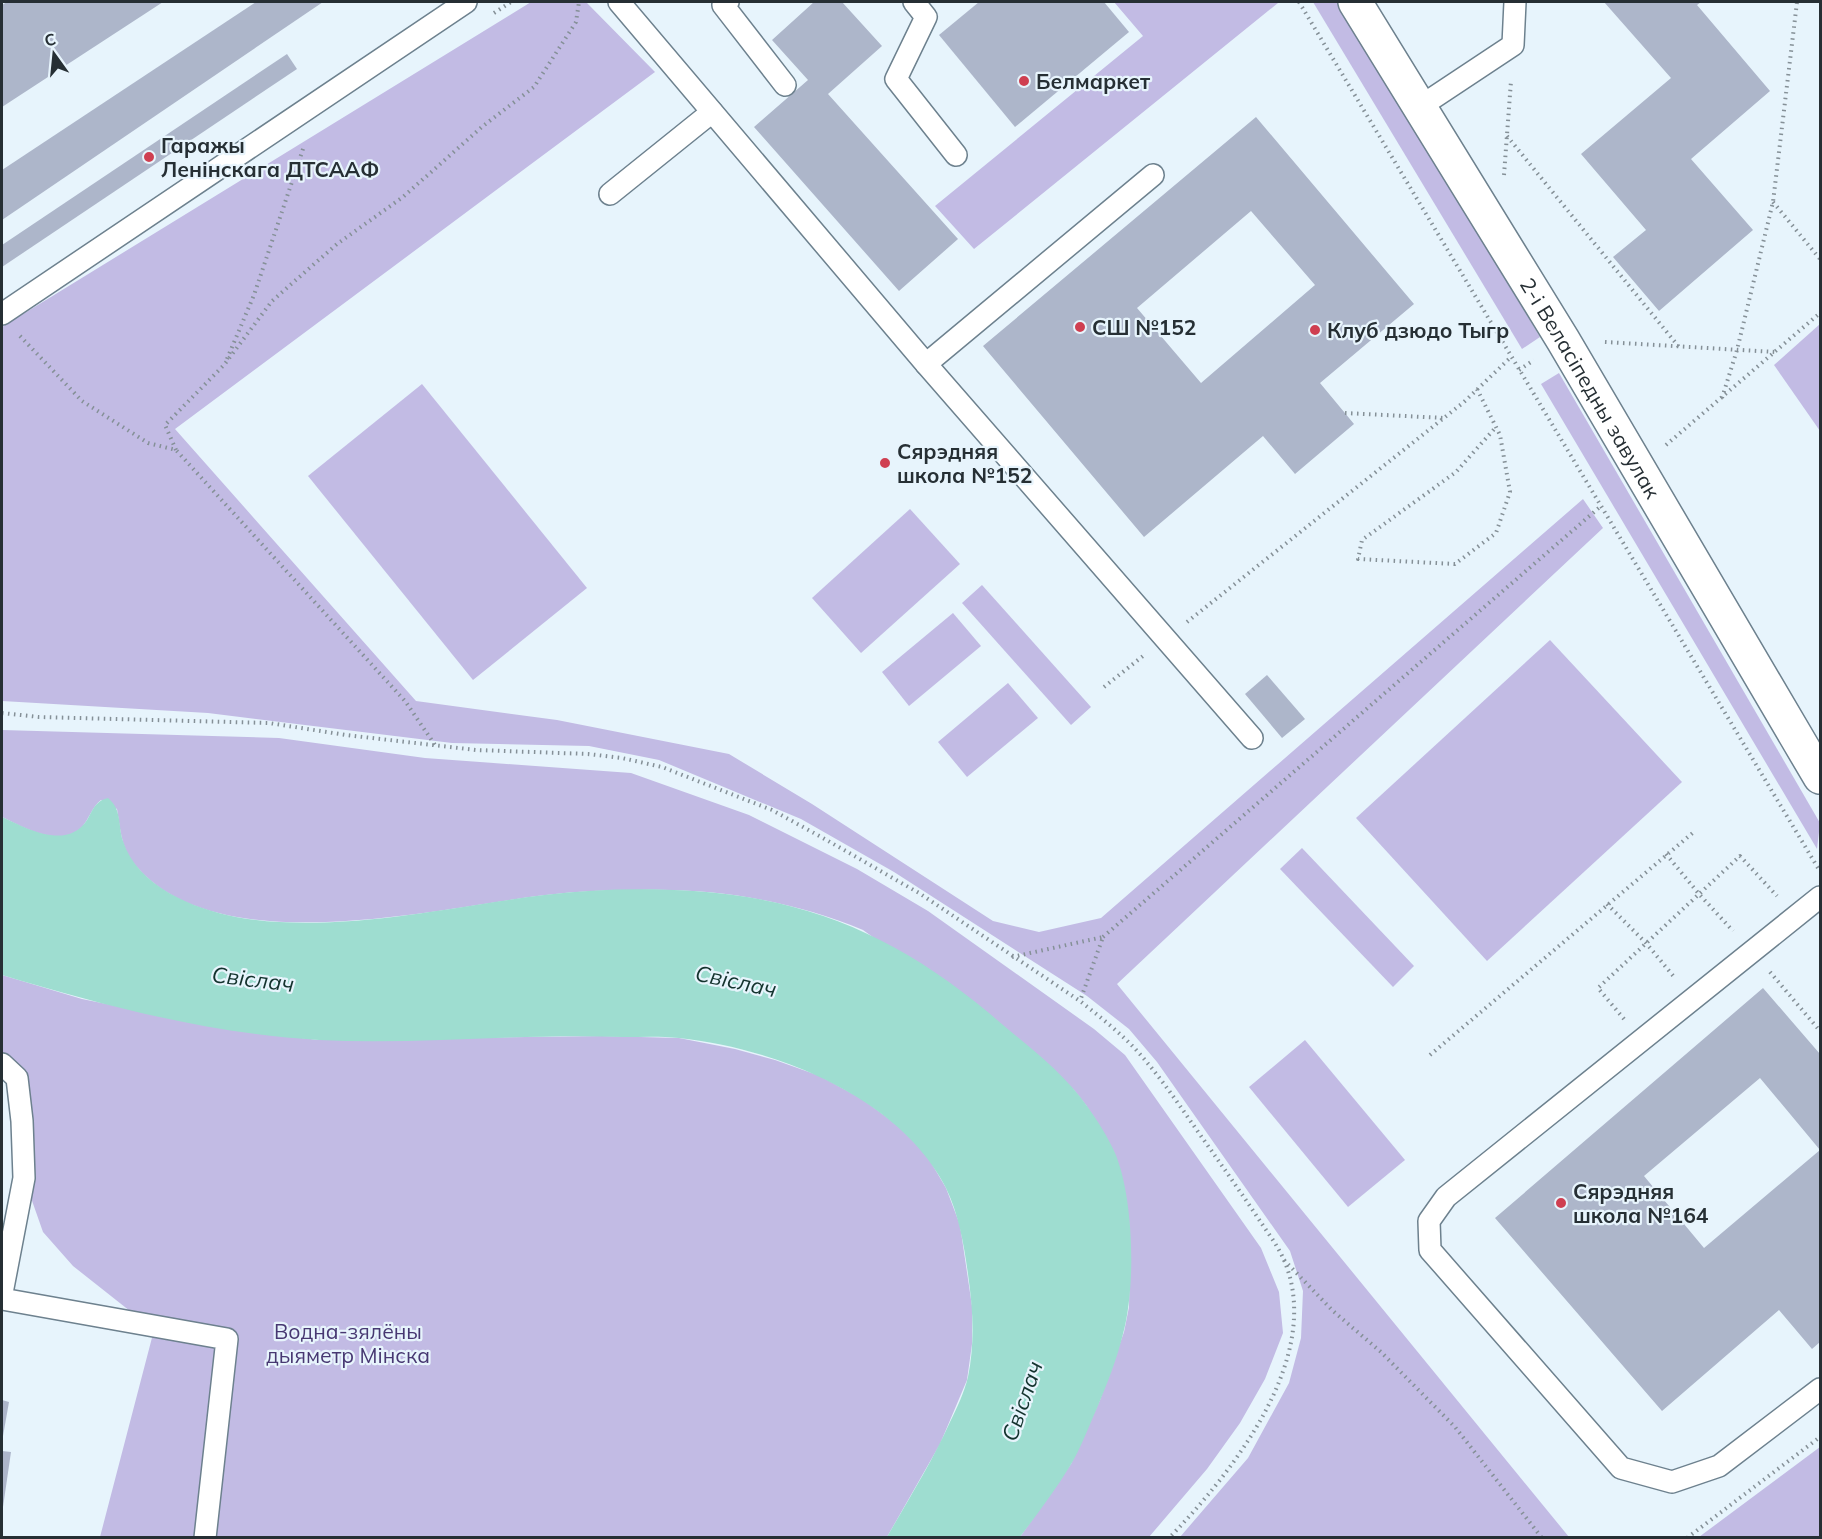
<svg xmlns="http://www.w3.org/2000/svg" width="1822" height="1539" font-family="Mulish,sans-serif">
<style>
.green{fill:#c2bbe4}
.water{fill:#9eddd0}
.building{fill:#adb6ca;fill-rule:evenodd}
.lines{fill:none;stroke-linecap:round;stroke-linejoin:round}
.service-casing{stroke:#6d818e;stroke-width:24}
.minor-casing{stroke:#6d818e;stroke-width:36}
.path{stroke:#859097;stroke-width:4;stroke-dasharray:1.5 4.5;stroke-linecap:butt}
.service{stroke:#fff;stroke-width:21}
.minor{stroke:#fff;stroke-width:33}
.poi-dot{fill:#cf3f51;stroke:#e7f4fc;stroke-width:2}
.labels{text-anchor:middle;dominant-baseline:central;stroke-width:4.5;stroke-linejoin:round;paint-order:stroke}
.poi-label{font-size:21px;font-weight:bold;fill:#262f34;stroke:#e7f4fc;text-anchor:start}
.street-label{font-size:21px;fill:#262f34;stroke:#e7f4fc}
.park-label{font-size:21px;fill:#473872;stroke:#e7f4fc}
.water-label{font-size:22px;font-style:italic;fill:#14332e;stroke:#e7f4fc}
</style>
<rect width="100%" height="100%" fill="#e7f4fc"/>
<g class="green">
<polygon points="531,2 586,2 655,72 175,429 416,701 557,720 729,754 812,804 993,921 1039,932 1101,918 1583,499 1603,528 1117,984 1569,1537 1180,1537 1248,1458 1289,1383 1301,1338 1303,1291 1290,1251 1157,1062 1129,1029 1087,996 894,872 801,819 659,760 589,746 452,743 208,713 2,701 2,327"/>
<polygon points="1114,2 1278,2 1278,3 974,249 935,206 1143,36"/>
<polygon points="1313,2 1339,2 1540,337 1522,349"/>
<polygon points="1820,324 1820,431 1774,365"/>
<polygon points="1559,373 1820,823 1817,849 1541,384"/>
<polygon points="422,384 587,588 473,680 308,476"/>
<polygon points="910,509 960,564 861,653 812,598"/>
<polygon points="982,585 1091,707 1071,725 962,603"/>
<polygon points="953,613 981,646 909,706 882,672"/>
<polygon points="1550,640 1682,782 1487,961 1356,818"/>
<polygon points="1008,683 1038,718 967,777 938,742"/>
<path d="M2,730L279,738L425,758L631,773L749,815L857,869L928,911L1094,1029L1125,1055L1261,1248L1279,1292L1283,1333L1265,1379L1240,1423L1207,1469L1149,1537H1020L1071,1464L1100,1400L1124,1332L1129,1307L1130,1251L1129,1221L1114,1152L1086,1105L1074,1090L1038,1056L863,930C793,901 717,888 641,890C610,890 577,891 546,895C436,908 211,965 132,861C121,846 120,827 117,809L101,800C92,807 89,819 82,827C60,849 23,827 2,817Z"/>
<polygon points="1302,848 1414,966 1393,987 1280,869"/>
<polygon points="2,975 82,999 240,1031 319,1040 602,1036 679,1038 735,1049 775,1060 820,1076 862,1099 900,1127 926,1154 946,1188 960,1225 972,1306 972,1344 967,1380 940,1444 887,1537 100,1537 154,1330 73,1266 43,1232 24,1178 22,1121 2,1064"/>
<polygon points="1305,1040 1405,1160 1348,1207 1249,1087"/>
<polygon points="1820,1447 1820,1537 1699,1537"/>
</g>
<path class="water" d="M108,798C122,809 118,826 123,841C137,886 194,909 236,917C332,935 448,907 544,895C593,889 644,888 694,891C812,899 899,938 989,1013C1022,1042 1061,1069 1087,1106C1097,1120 1108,1137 1115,1153C1134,1198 1136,1287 1123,1334C1117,1359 1107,1384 1097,1408C1088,1428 1081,1448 1070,1466C1055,1491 1037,1514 1020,1537H887C908,1500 932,1462 950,1422C957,1408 964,1393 968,1377C975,1343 973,1309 968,1274C964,1245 959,1215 946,1188C900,1097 775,1048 679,1038C661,1036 642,1037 623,1037C522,1033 420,1045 319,1040C211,1034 105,1006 2,975V817C26,828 67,851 87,820C93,810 95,801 108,798Z"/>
<g class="building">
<polygon points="7,2 163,2 2,107 2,5"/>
<polygon points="256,2 323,2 2,220 2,170"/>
<polygon points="814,2 842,2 882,46 828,94 958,239 899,291 754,127 808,80 772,40"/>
<polygon points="979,2 1104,2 1129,32 1015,127 939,35"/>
<polygon points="1604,2 1701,2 1697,5 1770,91 1691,159 1753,230 1659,311 1613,257 1646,230 1581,154 1671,78"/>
<polygon points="287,54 297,69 2,267 2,245"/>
<path d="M1256,117L1414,304L1320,383L1354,424L1295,474L1263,436L1144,537L983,346ZM1251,211L1315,285L1201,383L1137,308Z"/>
<polygon points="1267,675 1305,719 1282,738 1245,694"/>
<path d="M1763,988L1820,1054V1342L1812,1349L1779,1310L1662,1411L1495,1218ZM1760,1078L1820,1150L1704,1248L1644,1176Z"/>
<polygon points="2,1400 9,1402 3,1436 2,1436"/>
<polygon points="2,1451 11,1452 3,1507 2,1507"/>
</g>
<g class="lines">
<g class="service-casing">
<g id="service">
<polyline points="619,2 926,364 1252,738"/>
<polyline points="728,2 723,5 785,85"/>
<polyline points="914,2 926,17 896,79 956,155"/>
<polyline points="1421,106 1513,45 1515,2"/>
<polyline points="610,194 712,112"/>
<polyline points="2,314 466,2"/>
<polyline points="926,364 1153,175"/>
<polyline points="1820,897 1446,1197 1429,1221 1430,1250 1621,1468 1672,1482 1719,1466 1820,1389"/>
<polyline points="2,1064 17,1078 22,1121 24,1178 2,1293"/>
<polyline points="2,1299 227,1339 205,1538"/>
</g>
</g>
<g class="minor-casing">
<g id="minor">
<path id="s1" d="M1355,2L1563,340L1820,777"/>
</g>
</g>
<g class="path">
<polyline points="1299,2 1818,868"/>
<polyline points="494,13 511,2"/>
<polyline points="1507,136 1679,347"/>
<polyline points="1504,175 1511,81"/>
<polyline points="1773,202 1820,259"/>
<polyline points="20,336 82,401 148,443 176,450 405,701 435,745"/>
<polyline points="1605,342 1775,352"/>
<polyline points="227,359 254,295 304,146"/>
<polyline points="1519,370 1534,360"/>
<polyline points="1477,389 1500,435 1510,492 1496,533 1455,564 1358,559 1362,540 1456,472 1496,427"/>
<polyline points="1722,398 1737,350 1773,202 1797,2"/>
<polyline points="1345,413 1444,418"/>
<polyline points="1666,445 1820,313"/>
<polyline points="176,450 165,425 224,365 272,301 337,244 403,197 483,126 534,87 576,22 579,2"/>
<polyline points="1187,622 1464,402 1511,357"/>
<polyline points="1104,687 1143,656"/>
<path d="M2,713L39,717L269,723L346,735L476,750L588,754L622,758L662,767L772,810L823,838L919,893L1080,1001C1100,1017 1121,1033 1138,1052C1165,1082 1187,1117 1211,1150C1227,1173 1244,1197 1260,1221C1268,1233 1278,1246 1284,1260C1325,1356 1233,1472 1169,1538"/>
<polyline points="1666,854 1699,894 1733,931"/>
<polyline points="1607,904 1646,943 1675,978"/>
<polyline points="1103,937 1601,506"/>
<polyline points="1012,957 1103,937 1080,1001"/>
<polyline points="1770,972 1820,1031"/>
<polyline points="1624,1019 1598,988 1740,856 1777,896"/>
<polyline points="1430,1055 1695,831"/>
<polyline points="1284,1260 1333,1311 1381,1352 1455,1427 1542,1538"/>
<polyline points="1687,1538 1820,1437"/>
</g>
<use href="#service" class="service"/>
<use href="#minor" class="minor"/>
</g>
<g class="poi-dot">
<circle cx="1024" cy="81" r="6"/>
<circle cx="149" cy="157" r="6"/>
<circle cx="1080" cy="327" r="6"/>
<circle cx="1315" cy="330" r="6"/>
<circle cx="885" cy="463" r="6"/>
<circle cx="1561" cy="1203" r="6"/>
</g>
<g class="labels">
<g class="poi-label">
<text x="1036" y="81">Белмаркет</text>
<text x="161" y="145">Гаражы<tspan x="161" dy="24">Ленінскага ДТСААФ</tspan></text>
<text x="1092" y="327">СШ №152</text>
<text x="1327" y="330">Клуб дзюдо Тыгр</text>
<text x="897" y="451">Сярэдняя<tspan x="897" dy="24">школа №152</tspan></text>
<text x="1573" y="1191">Сярэдняя<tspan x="1573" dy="24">школа №164</tspan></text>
</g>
<g class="street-label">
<text stroke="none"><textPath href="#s1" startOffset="452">2-і Веласіпедны завулак</textPath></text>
</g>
<g class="park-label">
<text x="348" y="1331">Водна-зялёны<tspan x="348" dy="24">дыяметр Мінска</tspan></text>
</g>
<g class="water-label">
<text transform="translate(253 979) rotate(7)">Свіслач</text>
<text transform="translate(736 981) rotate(12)">Свіслач</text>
<text transform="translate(1022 1401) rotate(-71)">Свіслач</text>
</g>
</g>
<rect width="1822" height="1539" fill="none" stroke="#262f34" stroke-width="6"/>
<g transform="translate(54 54) rotate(345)" stroke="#e7f4fc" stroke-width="4.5" paint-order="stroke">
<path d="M0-4.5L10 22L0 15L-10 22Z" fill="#262f34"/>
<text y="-9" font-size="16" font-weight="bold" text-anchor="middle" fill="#262f34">С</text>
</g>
</svg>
